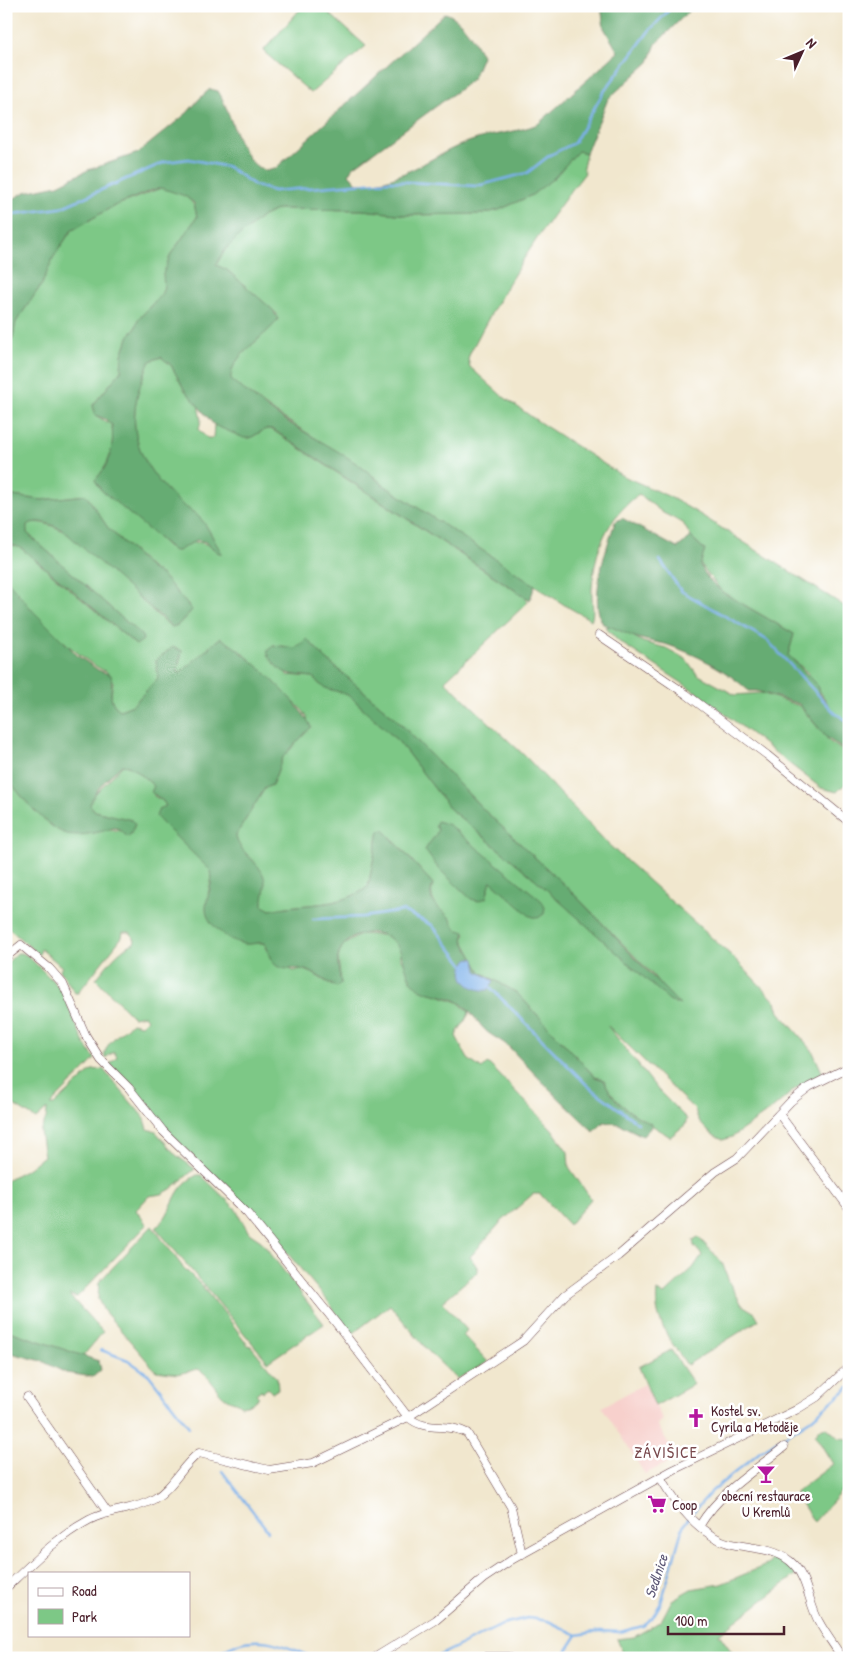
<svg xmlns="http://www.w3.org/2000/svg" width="855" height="1664" font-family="'Patrick Hand',sans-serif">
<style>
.built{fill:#f7d0cc}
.green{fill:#7dc886;stroke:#647458;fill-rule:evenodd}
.forest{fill:#66ac73;stroke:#58664f}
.water{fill:#7cb0e9;stroke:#63688a}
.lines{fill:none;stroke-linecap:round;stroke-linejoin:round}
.stream{stroke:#7cb0e9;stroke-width:2.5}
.minor-casing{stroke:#633d43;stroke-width:9}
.major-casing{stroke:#633d43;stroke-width:12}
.minor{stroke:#fff;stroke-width:8}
.major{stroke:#fff;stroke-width:10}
.labels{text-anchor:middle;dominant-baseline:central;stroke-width:5;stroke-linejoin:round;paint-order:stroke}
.poi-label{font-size:14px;fill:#4a1f2b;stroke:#fff;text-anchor:start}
.water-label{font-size:15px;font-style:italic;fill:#5e5977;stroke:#fff}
.quarter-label{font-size:16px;letter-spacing:1px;fill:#79494d;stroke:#fff}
</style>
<rect width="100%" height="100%" fill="#fff"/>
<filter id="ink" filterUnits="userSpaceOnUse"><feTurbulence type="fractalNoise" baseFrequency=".02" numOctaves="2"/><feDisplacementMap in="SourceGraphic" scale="10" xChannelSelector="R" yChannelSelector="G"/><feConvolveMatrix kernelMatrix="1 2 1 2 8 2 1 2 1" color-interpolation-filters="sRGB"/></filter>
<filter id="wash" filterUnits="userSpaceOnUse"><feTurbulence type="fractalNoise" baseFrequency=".0096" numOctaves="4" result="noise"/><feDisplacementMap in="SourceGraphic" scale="20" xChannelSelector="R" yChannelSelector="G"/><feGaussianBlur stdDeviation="1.12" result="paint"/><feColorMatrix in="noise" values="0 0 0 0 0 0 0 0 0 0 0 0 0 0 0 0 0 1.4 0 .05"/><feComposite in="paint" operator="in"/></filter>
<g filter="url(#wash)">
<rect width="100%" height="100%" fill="#f1e7ce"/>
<polygon class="built" points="644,1384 663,1420 657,1424 677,1458 645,1474 602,1407"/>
<g class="green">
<polygon points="303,6 321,6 366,46 311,93 263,51"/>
<path d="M578,151L586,153L583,168L585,173C540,229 503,289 470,353L468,359L470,367L501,395L536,420L621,475L670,497L701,515L849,609V724L832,710L808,673L788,655L794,634L722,592L700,564L705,550L691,537L683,523L663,513L639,494C606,520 595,548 592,589C591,599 595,613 591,620L566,606L382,484L376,478L350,460L277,414L230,380C228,361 256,343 267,331C272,327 274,319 277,314L227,270L216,265L225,250L239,236L263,216L279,209L363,210L405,215L482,214L499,210L532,195Z"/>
<path d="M161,188C178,191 196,197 197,217L171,254L164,274V286L162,293L138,320L135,329L129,335L122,355L121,371L93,405L95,415L112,425C114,448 111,463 95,480L101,490L144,524L168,547C192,544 198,535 219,553L221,552C214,542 208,526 199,517C193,511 184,507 177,501C131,458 123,417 150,361L161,357L171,365L184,389L198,405L201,420L199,430L207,438H213L214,425L250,438L266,429H271L525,597L528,602L445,681L526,757L609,845L733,957L776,1002L779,1012L812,1050L823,1074L795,1089L772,1109L732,1137L723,1140C710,1135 698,1124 695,1110L607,1025L658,1090L687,1119L685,1125L670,1137C645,1119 616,1110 604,1080L595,1077L517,993L481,972L463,939L466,934C462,932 458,930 455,928C452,925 452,920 449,917C438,908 428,901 433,884L389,835L379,831L368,887C338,909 305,902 270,910L262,906L260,870L237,843L236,835L265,788L272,785L283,757L308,730L307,717L303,711L243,653L220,638L180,673L177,672L182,651L173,647L156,660L158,678L133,705L120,710C108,702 111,695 113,682L106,671C88,668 10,595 6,578C4,567 6,554 6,543L21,548L136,645L142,636L27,533L26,528L30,523C73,515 137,603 172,627L178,625L192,610L162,575L152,569L108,528L86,495L42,500L6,495V349L13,337L16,322L42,284L53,258L71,231L112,207ZM308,640L326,659L395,718L485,811L572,892L652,974L676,1005L535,879L451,810L399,742L351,697C335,687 326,694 313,677L287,675L273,645L295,648Z"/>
<polygon points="609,626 617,627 643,642 666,648 686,659 697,674 735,695 761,693 800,706 830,742 849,755 848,781 837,792 821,788 702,696 618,641 605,627"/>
<path d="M123,765C135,766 144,778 154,786V796L163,801L166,806L162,809L211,871L212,878L208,894L255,943H264L272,961L294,971L301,969L312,973L330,984H341L338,958L342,946L361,934L383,935L392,939L401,948V959L427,991L458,1002L469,1012C467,1022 459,1027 456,1036L468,1059L482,1069L488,1063L552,1129L568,1152L569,1167L591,1199L569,1225L540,1194H533L501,1222L470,1257L478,1268L477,1272L442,1302L467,1330L463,1335L488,1362L457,1379L428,1351L390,1305L351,1335L327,1300L250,1209L174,1139L110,1064L117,1057L114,1052L105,1058C102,1044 123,1031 132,1023L141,1025L147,1019L144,1015L133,1017L96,979C107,966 118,949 134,943L135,940L130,932H123L122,937L78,993H75L60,970L62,967L41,949L39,955L6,926V776C21,796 51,837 79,834C99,832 112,826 131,834L135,824L95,811L90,805L92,797Z"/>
<polygon points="17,953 22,953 28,956 61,989 83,1041 95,1059 50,1105 54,1105 92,1070 103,1069 145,1119 148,1129 156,1132 176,1155 195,1169 171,1189 162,1194 149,1196 136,1210 147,1225 77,1297 69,1295 103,1332 83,1356 6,1330 6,1180 29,1168 44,1156 40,1131 46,1119 47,1109 36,1119 6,1100 6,964"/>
<path d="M197,1175H201L235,1208L249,1233L261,1241L324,1324L268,1362L156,1228C176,1210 170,1189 197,1175Z"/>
<path d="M152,1226L182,1266L202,1286L216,1304L219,1306L248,1345L251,1346L277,1378L278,1389L272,1393L268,1388L263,1392L261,1390L256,1394L259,1397L251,1404L241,1406C236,1401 232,1402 227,1399C215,1392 211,1375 198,1369L178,1374L156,1371L104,1311L98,1299L99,1282Z"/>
<path d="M698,1237L722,1262L729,1282L742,1305L755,1313L759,1320L687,1365C671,1341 653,1321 657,1291L664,1295L693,1268L702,1255L694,1246L693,1240Z"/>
<polygon points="671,1350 694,1384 655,1406 639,1367"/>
<polygon points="826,1427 839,1438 849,1439 849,1488 845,1487 814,1522 795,1493 833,1464 815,1435 820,1429"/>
<polygon points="774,1556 797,1574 719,1634 736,1658 625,1658 617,1639 634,1637 661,1621 672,1600 691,1589 721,1584 769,1564"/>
</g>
<g class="forest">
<path d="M601,6H694L656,44L649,62L608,99L586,153L578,151L554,178L532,195L499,210L482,214L405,215L363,210L279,209L263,216L239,236L225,250L216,265L227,270L273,310L278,319C268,336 228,356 231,380C246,391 261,404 277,415C311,438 352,455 382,484L535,585L530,600L272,429H266L250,438H244L214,425L184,389L171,365L161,357L150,361C123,417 131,458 178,501C184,507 193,511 199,517C208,525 214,542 222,553H219L205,542L197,540L178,551H174L101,490L95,480C111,463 114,448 112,425L105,419L95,415L93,405L121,371L122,355L129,335L135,329L138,320L162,293L164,286L163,274L171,254L197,217L194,203L185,196L161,188L150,191L112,207L71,231L53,258L42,284L16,322L13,337L6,349V203L25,192L58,185L88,170L138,153L187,113L201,97L210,89L218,91C232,112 239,165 267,171L276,168L445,13C462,18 475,41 482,56L473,78L464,86L352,168L349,174L357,183C401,185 432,154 471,141C493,133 516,133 538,124L618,52L604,28Z"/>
<path d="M6,495L42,500L86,495L108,528L151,569L162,575L192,610L178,625L172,627L63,530C52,525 38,518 27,525V533L142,636L143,640L136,645L71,589L21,548L6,543Z"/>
<path d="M622,518L677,548L691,537L705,550L700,565L707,577L722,592L794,634L788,655L816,683L820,694L832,710L849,724V754L826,737L799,704L757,691H749C725,669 696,654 665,644C656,642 647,641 638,638C627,635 616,628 603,624C588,600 607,546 615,522Z"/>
<path d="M6,579L33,611L78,656L98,670L111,675C114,689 105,700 120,710L133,705L158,678L156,660L173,647L182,651L177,672L180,673L220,638C242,648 302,705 311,727L283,757L272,785L265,788L236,835C237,853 263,862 265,882C266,889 262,898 263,906L270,910C305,902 338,909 368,887L379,831L384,830L433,884C426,903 439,907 450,918C452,921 453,925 456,929L465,932L463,940L481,972L517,993L595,1077L604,1080C614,1104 631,1113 653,1125L643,1136L619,1124L604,1122L594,1132C565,1105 537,1077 510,1048C502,1040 490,1036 483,1028C475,1018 468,1008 457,1001C445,995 431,995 420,989C402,978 407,953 393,941C377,925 342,934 338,957C337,965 340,976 341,984L337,987C325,982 314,971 301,969C291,968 279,972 272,961C268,956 269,949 264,943C257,942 251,945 245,944C230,942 206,925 206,909C206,896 214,884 211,871L162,823L156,816L159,809L166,806L163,801L151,792L154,786L138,772L128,766L122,765C110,776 94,789 90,805L95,811L132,820L135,824L131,834L127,837L120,829L114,828C101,832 81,837 67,834C47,829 18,793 6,776Z"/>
<path d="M307,639L326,659L395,718L485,811L572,892L680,1005L669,1000L535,879L451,810L399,742L351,697C334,687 326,694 313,677C288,674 280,676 267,652L273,645L295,648Z"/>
<path d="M437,821L449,825L542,901L545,908L544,914L538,918L530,916L491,881L486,898L478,901L471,899L438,868L425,850C429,842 435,838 438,830L435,826Z"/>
<polygon points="6,1330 99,1361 101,1370 93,1377 66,1373 42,1361 6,1352"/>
</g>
<path class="water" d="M469,958L475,959L477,971L494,981L488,990C468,992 453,974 469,958Z"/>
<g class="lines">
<g class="stream">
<polyline points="6,215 60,208 165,162 189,159 228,167 256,186 274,191 390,181 477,186 527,173 550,155 574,143 603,93 649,31 673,6"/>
<polyline points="660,560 681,591 767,640 835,713 849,722"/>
<polyline points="313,919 363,917 403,911 432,925 464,965"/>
<polyline points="489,986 588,1086 638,1123"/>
<polyline points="101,1350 128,1360 149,1375 189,1427"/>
<polyline points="222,1471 268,1531"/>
<path d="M219,1658V1654C251,1630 281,1643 313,1658"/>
<polyline points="434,1658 506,1623 528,1618 548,1621 577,1635 600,1631 620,1632 643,1626 652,1618 661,1603 683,1526 693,1512 712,1491 760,1452 810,1420 849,1387"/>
<polyline points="562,1658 577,1635"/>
</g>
</g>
</g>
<g filter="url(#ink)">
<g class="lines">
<g class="minor-casing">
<g id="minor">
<polyline points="599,635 686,694 767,755 849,822"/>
<path d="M6,957L21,945L49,968L63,984L86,1036L101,1060L129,1088L163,1131L247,1213L336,1323L408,1417C426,1433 447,1422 467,1433L511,1507L522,1554"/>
<polyline points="779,1114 849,1208"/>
<polyline points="27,1397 108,1513"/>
<path d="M660,1477C675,1503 700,1536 731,1544C750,1548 774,1548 790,1561C808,1576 808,1603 819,1622C826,1635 835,1646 842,1658"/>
<path d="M700,1525C720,1492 754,1471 784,1447"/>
<path d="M6,1588C31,1564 57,1537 89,1520C109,1509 134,1511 154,1499C174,1487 181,1466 199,1453L269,1470L313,1463L408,1417L523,1341L565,1295L618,1256L715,1172L737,1158L791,1101L809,1087L849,1067"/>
<polyline points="374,1658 436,1620 483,1579 513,1559 673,1470 796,1410 817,1397 849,1367"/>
<polyline points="848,1658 849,1657"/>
</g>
</g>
<g class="major-casing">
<polyline id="major" points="480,1658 508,1658"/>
</g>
<use href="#minor" class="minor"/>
<use href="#major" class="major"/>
</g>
</g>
<defs>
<g id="church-bare" transform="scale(1.5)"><path d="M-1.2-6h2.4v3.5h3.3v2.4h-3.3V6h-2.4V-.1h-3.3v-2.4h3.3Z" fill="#b5179e" stroke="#fff" stroke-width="2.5" paint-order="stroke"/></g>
<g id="bar-bare" transform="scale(1.5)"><path d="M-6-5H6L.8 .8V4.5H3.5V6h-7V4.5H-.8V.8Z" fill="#b5179e" stroke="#fff" stroke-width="2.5" paint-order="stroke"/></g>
<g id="supermarket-bare" transform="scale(1.5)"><path d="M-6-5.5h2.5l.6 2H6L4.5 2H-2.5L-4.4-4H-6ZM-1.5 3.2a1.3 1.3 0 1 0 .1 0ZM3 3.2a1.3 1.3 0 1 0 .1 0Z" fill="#b5179e" stroke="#fff" stroke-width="2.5" paint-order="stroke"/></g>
</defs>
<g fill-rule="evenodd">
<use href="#church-bare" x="696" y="1418"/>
<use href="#bar-bare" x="766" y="1474"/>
<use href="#supermarket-bare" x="657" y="1504"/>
</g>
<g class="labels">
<g class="poi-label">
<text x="711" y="1410">Kostel sv.<tspan x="711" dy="16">Cyrila a Metoděje</tspan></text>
<text x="766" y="1495" text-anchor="middle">obecní restaurace<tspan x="766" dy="16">U Kremlů</tspan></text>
<text x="672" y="1504">Coop</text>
</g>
<g class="water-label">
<text transform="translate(656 1576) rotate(-72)">Sedlnice</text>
</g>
<g class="quarter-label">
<text x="666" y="1452">ZÁVIŠICE</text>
</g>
</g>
<rect width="855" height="1664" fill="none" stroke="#fff" stroke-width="25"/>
<rect x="28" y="1572" width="162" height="65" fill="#ffffff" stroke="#b7a5aa"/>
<rect x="38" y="1588" width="25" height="8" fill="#ffffff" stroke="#b7a5aa"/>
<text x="72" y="1596" font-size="15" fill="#4a1f2b">Road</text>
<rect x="38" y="1609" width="25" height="15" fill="#7dc886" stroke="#b7a5aa"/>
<text x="72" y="1622" font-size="15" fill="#4a1f2b">Park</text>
<g transform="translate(802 52) rotate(46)" stroke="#ffffff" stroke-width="4" paint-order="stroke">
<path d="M0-4L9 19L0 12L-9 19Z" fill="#4a1f2b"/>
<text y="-8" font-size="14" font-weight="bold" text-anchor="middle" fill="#4a1f2b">N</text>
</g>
<path d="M668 1626v8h116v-8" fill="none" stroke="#4a1f2b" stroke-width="2.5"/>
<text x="675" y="1626" font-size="15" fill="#4a1f2b" stroke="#ffffff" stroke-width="4" paint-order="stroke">100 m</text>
</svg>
